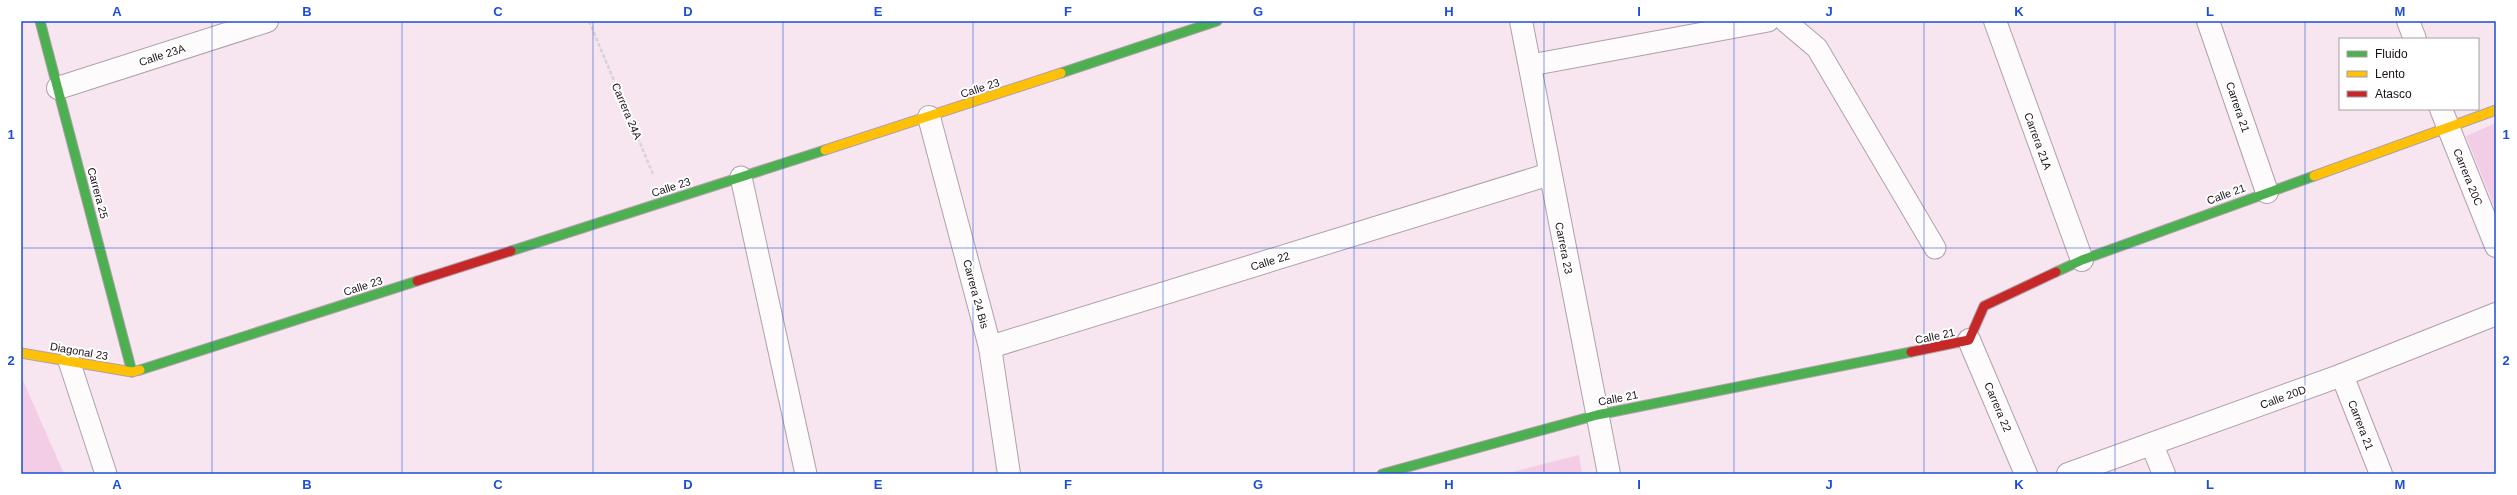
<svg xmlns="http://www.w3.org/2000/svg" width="2517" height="495" font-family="Helvetica,sans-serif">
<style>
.green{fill:#f3cde5}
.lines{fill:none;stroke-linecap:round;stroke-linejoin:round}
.lane-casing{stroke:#afa1aa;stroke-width:23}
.street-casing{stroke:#afa1aa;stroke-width:24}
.fast-casing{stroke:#afa1aa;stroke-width:11}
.slow-casing{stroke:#afa1aa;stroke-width:11}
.jam-casing{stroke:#afa1aa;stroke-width:11}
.path{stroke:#d8d3d6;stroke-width:2.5;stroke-dasharray:4 2;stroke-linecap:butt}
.lane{stroke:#fefbfd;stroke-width:21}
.street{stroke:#fefbfd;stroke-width:22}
.fast{stroke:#4caf50;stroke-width:9}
.slow{stroke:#ffc107;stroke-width:9}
.jam{stroke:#c62828;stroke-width:9}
.grid{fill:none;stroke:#1d4ed8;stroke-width:1;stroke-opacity:0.55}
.labels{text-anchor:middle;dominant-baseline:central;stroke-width:4;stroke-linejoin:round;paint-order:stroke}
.street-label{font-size:11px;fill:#1b1118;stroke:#fff}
.neatline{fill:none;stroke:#1d4ed8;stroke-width:1.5}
.grid-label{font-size:13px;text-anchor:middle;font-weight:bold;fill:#1d4ed8}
</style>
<rect width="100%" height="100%" fill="#f7e5f0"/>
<g class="green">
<polygon points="2496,123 2496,211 2466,136"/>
<polygon points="21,376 64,474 21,474"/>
<polygon points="1579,455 1582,474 1505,474"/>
</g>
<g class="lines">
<g class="lane-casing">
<g id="lane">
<polyline points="1785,21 1817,48 1935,248"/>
<polyline points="1531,65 1768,21"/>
<polyline points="741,177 806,474"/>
<polyline points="69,361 106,474"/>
</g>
</g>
<g class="street-casing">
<g id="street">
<polyline points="1521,21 1609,474"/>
<polyline points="1995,21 2082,260"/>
<polyline points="2208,21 2267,192"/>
<polyline points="2408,21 2415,39"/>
<polyline points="58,88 267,21"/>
<polyline points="2441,109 2496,246"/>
<polyline points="929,117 990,347 1009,474"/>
<polyline points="1969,340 2026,474"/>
<polyline points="990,347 1550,174"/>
<polyline points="2342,375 2381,474"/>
<polyline points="2152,445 2164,474"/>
<polyline points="2068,474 2342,375 2496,314"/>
</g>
</g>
<g class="fast-casing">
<g id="fast">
<polyline points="40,21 132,372"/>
<polyline points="1061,73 1217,21"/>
<polyline points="511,251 825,150"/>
<polyline points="2056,272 2082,260 2314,176"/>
<polyline points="140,370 417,281"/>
<polyline points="1382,474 1597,415 1911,352"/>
</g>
</g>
<g class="slow-casing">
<g id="slow">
<polyline points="825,150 1061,73"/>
<polyline points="2314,176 2496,110"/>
<polyline points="21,353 132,372 140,370"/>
</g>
</g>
<g class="jam-casing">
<g id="jam">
<polyline points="417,281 511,251"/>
<polyline points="1911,352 1969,340 1984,306 2056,272"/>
</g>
</g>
<polyline class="path" points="589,21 653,174"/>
<use href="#lane" class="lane"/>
<use href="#street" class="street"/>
<use href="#fast" class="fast"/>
<use href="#slow" class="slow"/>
<use href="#jam" class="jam"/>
</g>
<path class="grid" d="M212,21V474M402,21V474M593,21V474M783,21V474M973,21V474M1163,21V474M1354,21V474M1544,21V474M1734,21V474M1924,21V474M2115,21V474M2305,21V474M21,248H2496"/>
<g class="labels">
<g class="street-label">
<text transform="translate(162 55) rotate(-18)">Calle 23A</text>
<text transform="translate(980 88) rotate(-18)">Calle 23</text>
<text transform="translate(2238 107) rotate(71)">Carrera 21</text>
<text transform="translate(627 111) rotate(67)">Carrera 24A</text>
<text transform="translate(2038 141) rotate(70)">Carrera 21A</text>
<text transform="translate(2468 177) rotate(68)">Carrera 20C</text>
<text transform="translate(671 187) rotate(-18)">Calle 23</text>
<text transform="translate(98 193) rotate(75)">Carrera 25</text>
<text transform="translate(2226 194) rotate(-20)">Calle 21</text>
<text transform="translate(1564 248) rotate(79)">Carrera 23</text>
<text transform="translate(1270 261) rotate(-17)">Calle 22</text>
<text transform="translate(363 286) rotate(-18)">Calle 23</text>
<text transform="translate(976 294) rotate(75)">Carrera 24 Bis</text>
<text transform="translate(1935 336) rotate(-12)">Calle 21</text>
<text transform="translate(79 351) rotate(10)">Diagonal 23</text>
<text transform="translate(2283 397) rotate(-20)">Calle 20D</text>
<text transform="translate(1618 398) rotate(-11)">Calle 21</text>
<text transform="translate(1998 407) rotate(67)">Carrera 22</text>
<text transform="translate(2361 425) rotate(69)">Carrera 21</text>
</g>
</g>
<rect width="2517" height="495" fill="none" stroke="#ffffff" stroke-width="44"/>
<rect x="2339" y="38" width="140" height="72" fill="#ffffff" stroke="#a4a0a3"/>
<rect x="2347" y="51" width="20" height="6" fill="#4caf50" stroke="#a4a0a3"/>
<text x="2375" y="58" font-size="12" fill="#1b1118">Fluido</text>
<rect x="2347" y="71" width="20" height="6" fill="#ffc107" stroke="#a4a0a3"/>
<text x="2375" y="78" font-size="12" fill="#1b1118">Lento</text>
<rect x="2347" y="91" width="20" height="6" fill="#c62828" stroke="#a4a0a3"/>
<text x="2375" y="98" font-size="12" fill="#1b1118">Atasco</text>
<rect x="22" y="22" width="2473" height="451" class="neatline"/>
<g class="grid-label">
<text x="117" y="16">A</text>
<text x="307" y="16">B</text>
<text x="498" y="16">C</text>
<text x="688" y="16">D</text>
<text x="878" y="16">E</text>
<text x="1068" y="16">F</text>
<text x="1258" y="16">G</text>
<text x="1449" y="16">H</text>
<text x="1639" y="16">I</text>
<text x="1829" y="16">J</text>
<text x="2019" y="16">K</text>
<text x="2210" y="16">L</text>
<text x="2400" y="16">M</text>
<text x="11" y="139">1</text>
<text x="2506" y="139">1</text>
<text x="11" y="365">2</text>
<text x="2506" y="365">2</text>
<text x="117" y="489">A</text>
<text x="307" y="489">B</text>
<text x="498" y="489">C</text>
<text x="688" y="489">D</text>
<text x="878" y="489">E</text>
<text x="1068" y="489">F</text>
<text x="1258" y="489">G</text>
<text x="1449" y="489">H</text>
<text x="1639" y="489">I</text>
<text x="1829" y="489">J</text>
<text x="2019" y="489">K</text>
<text x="2210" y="489">L</text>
<text x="2400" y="489">M</text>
</g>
</svg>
